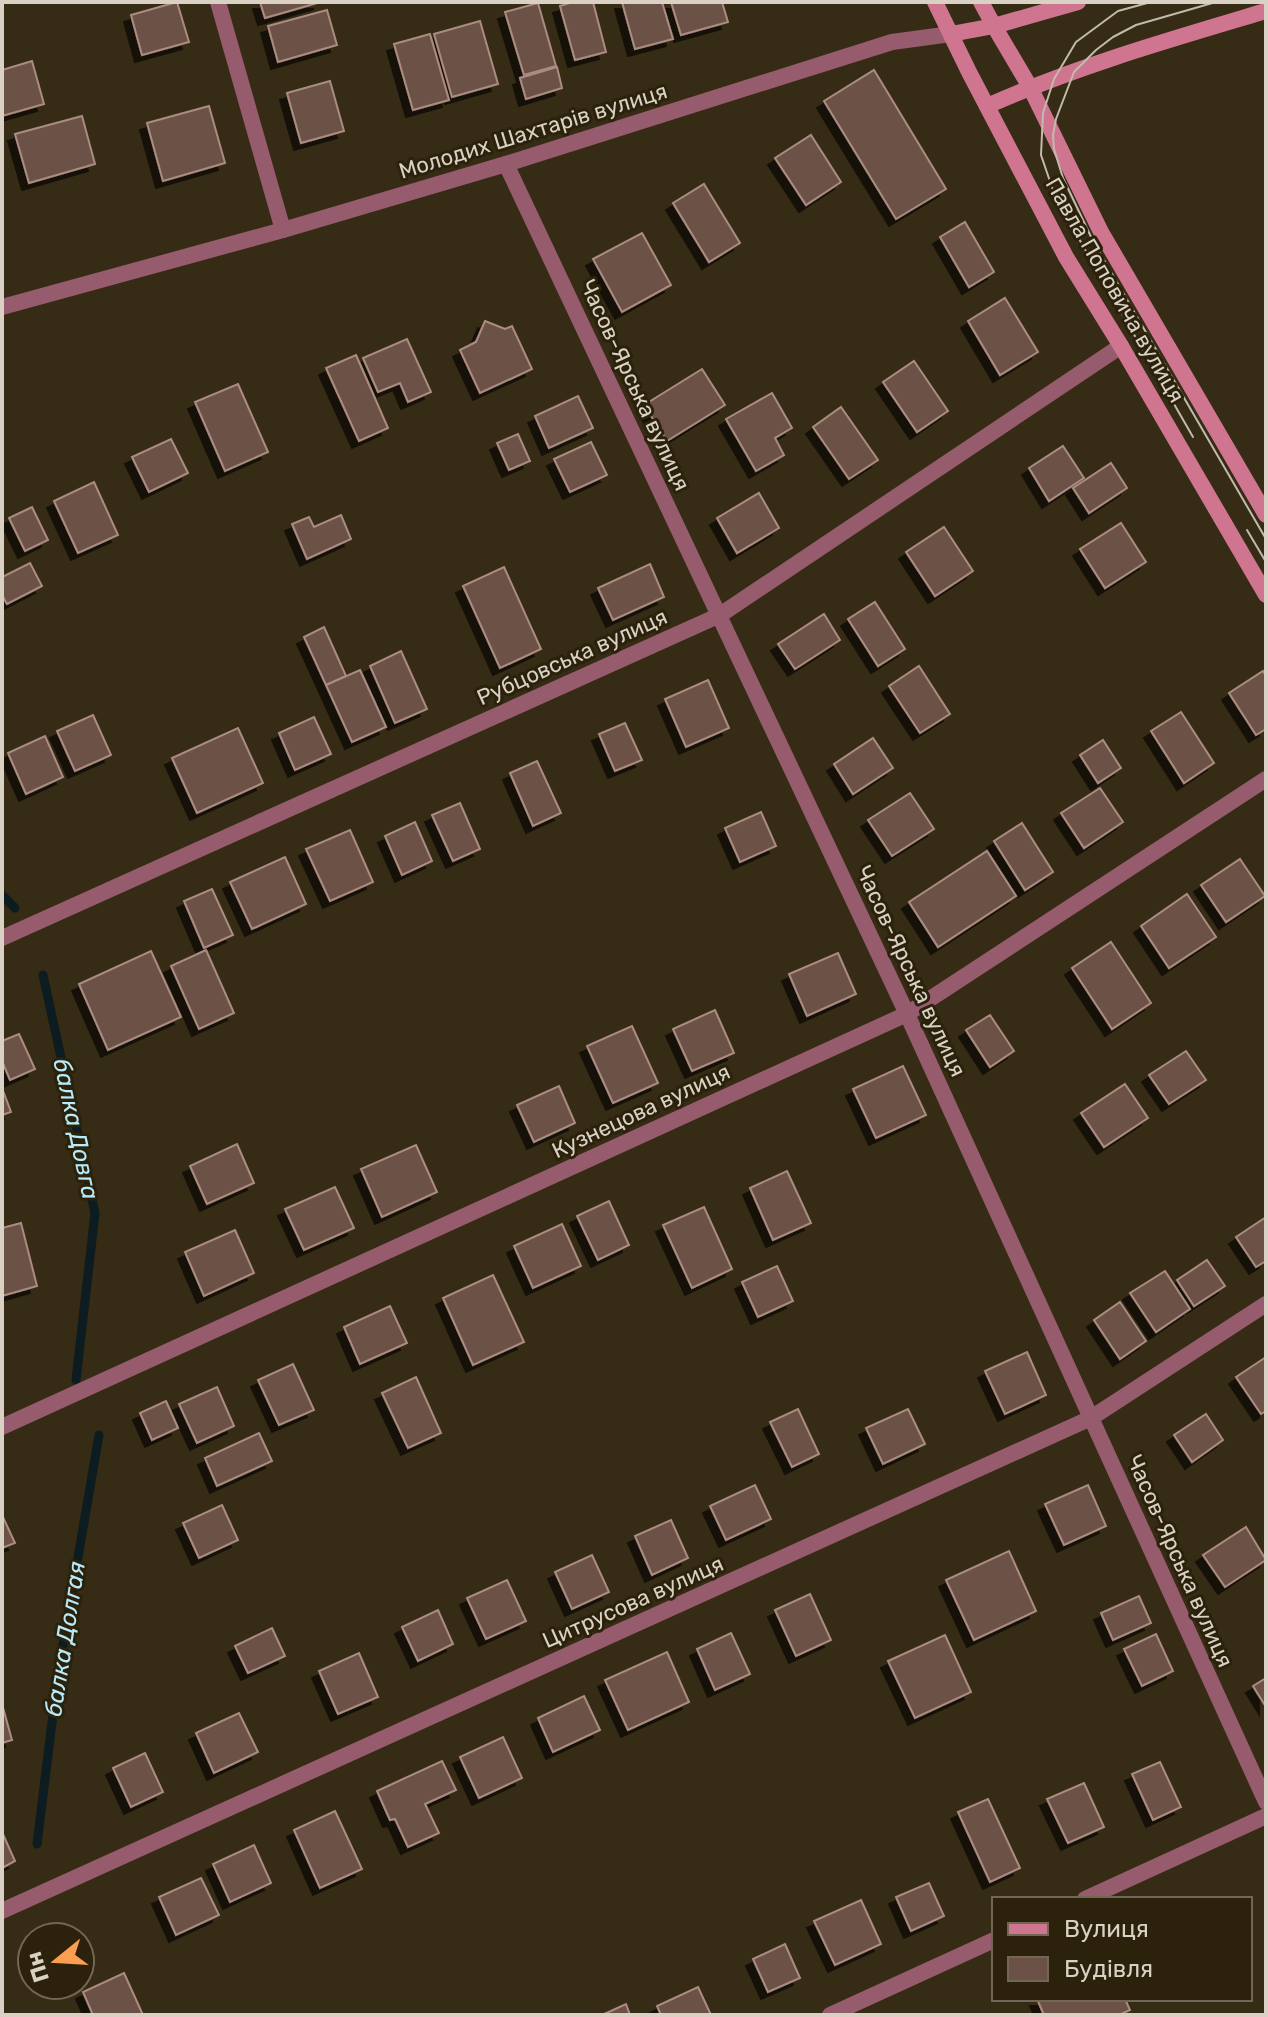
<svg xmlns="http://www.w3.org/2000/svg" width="1268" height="2017" font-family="Rubik,sans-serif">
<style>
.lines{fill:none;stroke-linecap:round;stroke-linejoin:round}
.stream{stroke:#0d1c21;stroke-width:9}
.building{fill:#6c5147;stroke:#ab8c82;stroke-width:2;filter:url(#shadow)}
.street{stroke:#965c6d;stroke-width:16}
.secondary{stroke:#d07590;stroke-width:16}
.tram{stroke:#c2baac;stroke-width:2}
.labels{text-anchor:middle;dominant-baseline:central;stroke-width:6;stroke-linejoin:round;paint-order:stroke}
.street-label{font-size:22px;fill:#d8d1c4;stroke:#2c210a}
.water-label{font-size:24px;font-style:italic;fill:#b7ebfb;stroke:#2c210a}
</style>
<defs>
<filter id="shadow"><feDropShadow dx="-7" dy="7" stdDeviation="0" flood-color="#0009"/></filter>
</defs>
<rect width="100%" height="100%" fill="#362b14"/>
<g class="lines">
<g class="stream">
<polyline points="2,895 15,908"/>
<polyline points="43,975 95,1213 76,1380"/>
<polyline points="37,1844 58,1674 99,1435"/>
</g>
</g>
<g class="building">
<polygon points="177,2 189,42 142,55 131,15"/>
<polygon points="260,2 321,2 265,18"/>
<polygon points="573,2 593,2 606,52 575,60 560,6"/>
<polygon points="622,2 662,2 673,39 635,49"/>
<polygon points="671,2 722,2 728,22 681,35"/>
<polygon points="538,3 556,66 524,75 505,12"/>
<polygon points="327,10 337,45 278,62 268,26"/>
<polygon points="480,21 498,84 452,97 434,34"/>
<polygon points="430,34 449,100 413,110 394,44"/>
<polygon points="32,61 44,104 2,116 2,70"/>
<polygon points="557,67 562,88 526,99 520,78"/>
<polygon points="874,70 946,189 896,219 824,101"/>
<polygon points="330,81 344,131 301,143 287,93"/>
<polygon points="209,106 225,163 163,181 147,123"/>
<polygon points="82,116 95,164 29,183 15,134"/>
<polygon points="811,135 841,182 806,205 775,158"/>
<polygon points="704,184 740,243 709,262 673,203"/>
<polygon points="965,222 994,272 969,287 940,237"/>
<polygon points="642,233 671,285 622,312 593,259"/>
<polygon points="1005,298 1038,352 1000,375 968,321"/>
<polygon points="485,321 505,329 512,326 532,369 480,393 460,350 476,342"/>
<polygon points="407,339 431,392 408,402 400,383 378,392 363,358"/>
<polygon points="356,355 388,428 359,441 326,368"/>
<polygon points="914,361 948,411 917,432 883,382"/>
<polygon points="702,369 725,405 667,441 644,405"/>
<polygon points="238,384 268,452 225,471 195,402"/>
<polygon points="772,393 792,428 775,438 784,455 756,471 726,419"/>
<polygon points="578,396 593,428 549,448 535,416"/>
<polygon points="841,407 878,460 849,479 813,427"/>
<polygon points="518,434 530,461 509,470 497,443"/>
<polygon points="171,439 188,473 149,492 132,457"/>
<polygon points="591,442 607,475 570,492 554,459"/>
<polygon points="1063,446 1084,478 1049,501 1029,468"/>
<polygon points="1111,463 1127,488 1089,513 1073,488"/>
<polygon points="94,482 118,535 78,553 54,501"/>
<polygon points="759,493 779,528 737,553 717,518"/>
<polygon points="32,507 48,540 25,551 9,518"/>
<polygon points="341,515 351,539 307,559 292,524 309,517 314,527"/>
<polygon points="1121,523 1146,562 1105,588 1080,549"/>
<polygon points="944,527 973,571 935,596 906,552"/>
<polygon points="30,563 42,586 7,604 2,595 2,577"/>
<polygon points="650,564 664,597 613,620 598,588"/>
<polygon points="504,567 541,649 500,668 463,586"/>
<polygon points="875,602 905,649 878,666 848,619"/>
<polygon points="824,614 840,640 795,669 778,644"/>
<polygon points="324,627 346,676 326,685 304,637"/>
<polygon points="401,651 427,709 395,723 370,666"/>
<polygon points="919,666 950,714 920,733 889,686"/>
<polygon points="360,670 386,727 352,742 326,685"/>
<polygon points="1263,671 1266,676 1266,729 1256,735 1229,693"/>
<polygon points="708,680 729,728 686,747 665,699"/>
<polygon points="1181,712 1214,763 1184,783 1151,731"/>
<polygon points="93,715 111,755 75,771 57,731"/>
<polygon points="314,717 331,754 295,770 279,733"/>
<polygon points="625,723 642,760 615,771 599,734"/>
<polygon points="238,728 263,783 197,813 172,758"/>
<polygon points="45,736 63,777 26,794 8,753"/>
<polygon points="873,738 893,768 853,794 834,764"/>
<polygon points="1103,740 1121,768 1098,783 1080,755"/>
<polygon points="537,761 561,813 533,826 510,773"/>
<polygon points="1100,788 1123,822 1084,848 1061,813"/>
<polygon points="910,793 934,829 892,856 868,820"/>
<polygon points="460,803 480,849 453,861 432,815"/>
<polygon points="761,812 776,846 740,862 725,828"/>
<polygon points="415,822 432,861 402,875 385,836"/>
<polygon points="1022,823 1053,872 1025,890 994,841"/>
<polygon points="350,830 373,882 330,901 306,849"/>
<polygon points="987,851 1016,896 938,947 909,902"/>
<polygon points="285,857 306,904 252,929 230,882"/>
<polygon points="1240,859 1265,896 1226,922 1201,885"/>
<polygon points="212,889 233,935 204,948 184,901"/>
<polygon points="1187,894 1216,937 1169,968 1141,926"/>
<polygon points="1111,942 1151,1003 1112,1029 1072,968"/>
<polygon points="206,950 234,1013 199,1029 171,966"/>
<polygon points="151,951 181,1017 108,1050 79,984"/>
<polygon points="838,953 856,994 807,1016 789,974"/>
<polygon points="715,1010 734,1053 692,1071 673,1029"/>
<polygon points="990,1015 1014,1051 990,1067 966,1030"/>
<polygon points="632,1026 658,1083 613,1103 587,1046"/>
<polygon points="19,1034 35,1069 10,1080 2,1061 2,1041"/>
<polygon points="1186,1051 1206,1080 1169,1104 1149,1075"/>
<polygon points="903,1066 926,1115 876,1138 853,1089"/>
<polygon points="1125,1084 1148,1118 1104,1147 1081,1113"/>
<polygon points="559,1086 575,1123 534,1142 517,1105"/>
<polygon points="2,1088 11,1112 2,1115"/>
<polygon points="237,1144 254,1183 207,1204 190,1166"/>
<polygon points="416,1145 437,1192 382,1217 361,1169"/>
<polygon points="787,1171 811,1223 773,1240 750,1188"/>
<polygon points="335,1187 354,1228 304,1250 285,1209"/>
<polygon points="609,1201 629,1245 598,1260 577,1216"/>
<polygon points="704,1207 732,1269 692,1288 663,1225"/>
<polygon points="1266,1217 1266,1261 1256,1267 1236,1237"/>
<polygon points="21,1223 37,1286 2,1296 2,1228"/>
<polygon points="562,1224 581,1266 533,1288 514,1246"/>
<polygon points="235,1230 254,1273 204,1296 185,1252"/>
<polygon points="1207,1260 1225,1286 1194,1306 1177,1280"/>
<polygon points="777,1266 793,1301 758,1317 742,1282"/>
<polygon points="1165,1271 1190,1309 1156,1332 1130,1293"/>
<polygon points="493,1275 524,1342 473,1365 443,1298"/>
<polygon points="1120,1302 1146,1341 1120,1359 1094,1320"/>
<polygon points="390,1306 407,1343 360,1364 344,1327"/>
<polygon points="1027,1352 1046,1395 1005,1414 985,1371"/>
<polygon points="1266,1357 1266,1411 1261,1414 1236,1377"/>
<polygon points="293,1364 314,1410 279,1425 258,1380"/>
<polygon points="416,1377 441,1433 408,1448 382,1393"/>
<polygon points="217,1387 234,1426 197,1443 179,1404"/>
<polygon points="166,1401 178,1428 152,1440 140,1413"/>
<polygon points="798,1409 819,1454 792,1467 770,1422"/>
<polygon points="908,1409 925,1444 883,1464 866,1428"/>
<polygon points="1206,1414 1223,1440 1192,1462 1174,1435"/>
<polygon points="259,1433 272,1461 217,1486 205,1458"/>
<polygon points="755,1485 771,1519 726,1540 710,1506"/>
<polygon points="1088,1485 1106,1526 1064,1545 1045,1504"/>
<polygon points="222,1505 238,1540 199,1558 183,1523"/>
<polygon points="2,1515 15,1543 2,1548"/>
<polygon points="671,1520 688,1558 652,1575 635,1536"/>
<polygon points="1246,1527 1266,1560 1225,1587 1203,1555"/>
<polygon points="1009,1551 1036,1611 974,1640 946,1580"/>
<polygon points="592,1555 609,1592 572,1609 555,1572"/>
<polygon points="507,1580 526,1621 486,1639 467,1598"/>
<polygon points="810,1594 831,1640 796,1656 775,1610"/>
<polygon points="1139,1596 1151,1623 1113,1640 1101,1613"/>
<polygon points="438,1610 453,1644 418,1661 402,1627"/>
<polygon points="272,1628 285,1656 248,1673 235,1646"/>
<polygon points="731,1633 750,1674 715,1690 697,1649"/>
<polygon points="1156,1634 1173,1671 1142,1686 1124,1649"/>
<polygon points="945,1635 971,1692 915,1718 888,1661"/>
<polygon points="667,1652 689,1702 628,1730 605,1680"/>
<polygon points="359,1653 378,1697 338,1714 319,1671"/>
<polygon points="1266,1678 1266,1707 1253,1686"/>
<polygon points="584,1696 600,1730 553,1752 538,1718"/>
<polygon points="2,1704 12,1740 2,1743"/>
<polygon points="239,1713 258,1752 214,1773 196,1733"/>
<polygon points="503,1737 522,1778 479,1798 460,1757"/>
<polygon points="145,1753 163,1792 131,1807 113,1768"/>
<polygon points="442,1761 456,1790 425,1804 439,1833 408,1847 395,1819 390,1820 377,1791"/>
<polygon points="1160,1762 1181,1807 1153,1820 1132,1774"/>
<polygon points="1084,1783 1104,1827 1068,1843 1047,1799"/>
<polygon points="988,1799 1020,1868 990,1882 958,1812"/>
<polygon points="335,1811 362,1869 320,1888 294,1830"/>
<polygon points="2,1832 15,1861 2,1868"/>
<polygon points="254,1845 271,1883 230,1902 213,1864"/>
<polygon points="201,1878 219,1915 176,1935 159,1897"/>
<polygon points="929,1883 944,1916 911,1931 896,1897"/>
<polygon points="861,1900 881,1944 835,1965 814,1921"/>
<polygon points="785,1944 800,1978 768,1992 753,1959"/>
<polygon points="124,1973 143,2015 93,2015 83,1992"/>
<polygon points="698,1987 711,2015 661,2015 657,2006"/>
<polygon points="1037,1999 1125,1999 1130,2010 1119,2015 1044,2015"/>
<polygon points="626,2004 630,2015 602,2015"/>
</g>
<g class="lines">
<g class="street">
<polyline points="218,2 283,230"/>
<polyline points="506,164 907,1014 1266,1802"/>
<polyline points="2,307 283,230 506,164 892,42 951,34"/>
<polyline points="2,938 720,615 1121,346"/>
<polyline points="2,1427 907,1014 1266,779"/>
<polyline points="1085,1899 1266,1816"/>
<polyline points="2,1911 1091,1418 1266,1304"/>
<polyline points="830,2015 994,1940"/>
</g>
<g class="secondary">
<polyline points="935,2 969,72 1066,257 1121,346 1266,595"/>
<polyline points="981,2 994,26 1030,87 1101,232 1266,515"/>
<polyline points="951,34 994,26 1078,2"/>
<path d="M987,106C1077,66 1172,39 1266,11"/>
</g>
<g class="tram">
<polyline points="1216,2 1136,25 1113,37 1096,50 1074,72 1056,119 1053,135 1054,149 1063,178 1093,241 1266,539"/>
<polyline points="1087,253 1055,196 1041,155 1043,113 1054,79 1076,42 1118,11 1151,2"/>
<polyline points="1113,298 1193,437"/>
<polyline points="1247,530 1266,562"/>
</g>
</g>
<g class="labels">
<g class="street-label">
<text transform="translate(533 131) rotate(-17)">Молодих Шахтарів вулиця</text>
<text transform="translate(1115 290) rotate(60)">Павла Поповича вулиця</text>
<text transform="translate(635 385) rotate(65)">Часов-Ярська вулиця</text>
<text transform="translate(572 657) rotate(-24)">Рубцовська вулиця</text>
<text transform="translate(911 971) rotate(65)">Часов-Ярська вулиця</text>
<text transform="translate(641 1111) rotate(-25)">Кузнецова вулиця</text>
<text transform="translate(1180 1561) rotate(66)">Часов-Ярська вулиця</text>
<text transform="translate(633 1602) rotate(-24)">Цитрусова вулиця</text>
</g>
<g class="water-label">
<text transform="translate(76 1129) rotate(78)">балка Довга</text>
<text transform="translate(65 1639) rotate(-81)">балка Долгая</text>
</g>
</g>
<rect width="1268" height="2017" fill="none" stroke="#d8d1c4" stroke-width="8"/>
<rect x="992" y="1897" width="260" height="104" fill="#2c210a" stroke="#716754" stroke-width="2"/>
<rect x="1008" y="1923" width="40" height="12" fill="#d07590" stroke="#716754" stroke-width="2"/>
<text x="1064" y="1937" font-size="24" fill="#d8d1c4">Вулиця</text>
<rect x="1008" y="1957" width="40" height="24" fill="#6c5147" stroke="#716754" stroke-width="2"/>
<text x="1064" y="1977" font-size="24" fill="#d8d1c4">Будівля</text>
<g transform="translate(56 1961) rotate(252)"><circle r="38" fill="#2c210a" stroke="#716754" stroke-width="2"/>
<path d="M0-6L14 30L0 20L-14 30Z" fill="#fb9e51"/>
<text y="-12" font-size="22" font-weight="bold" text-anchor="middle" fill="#d8d1c4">Пн</text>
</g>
</svg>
